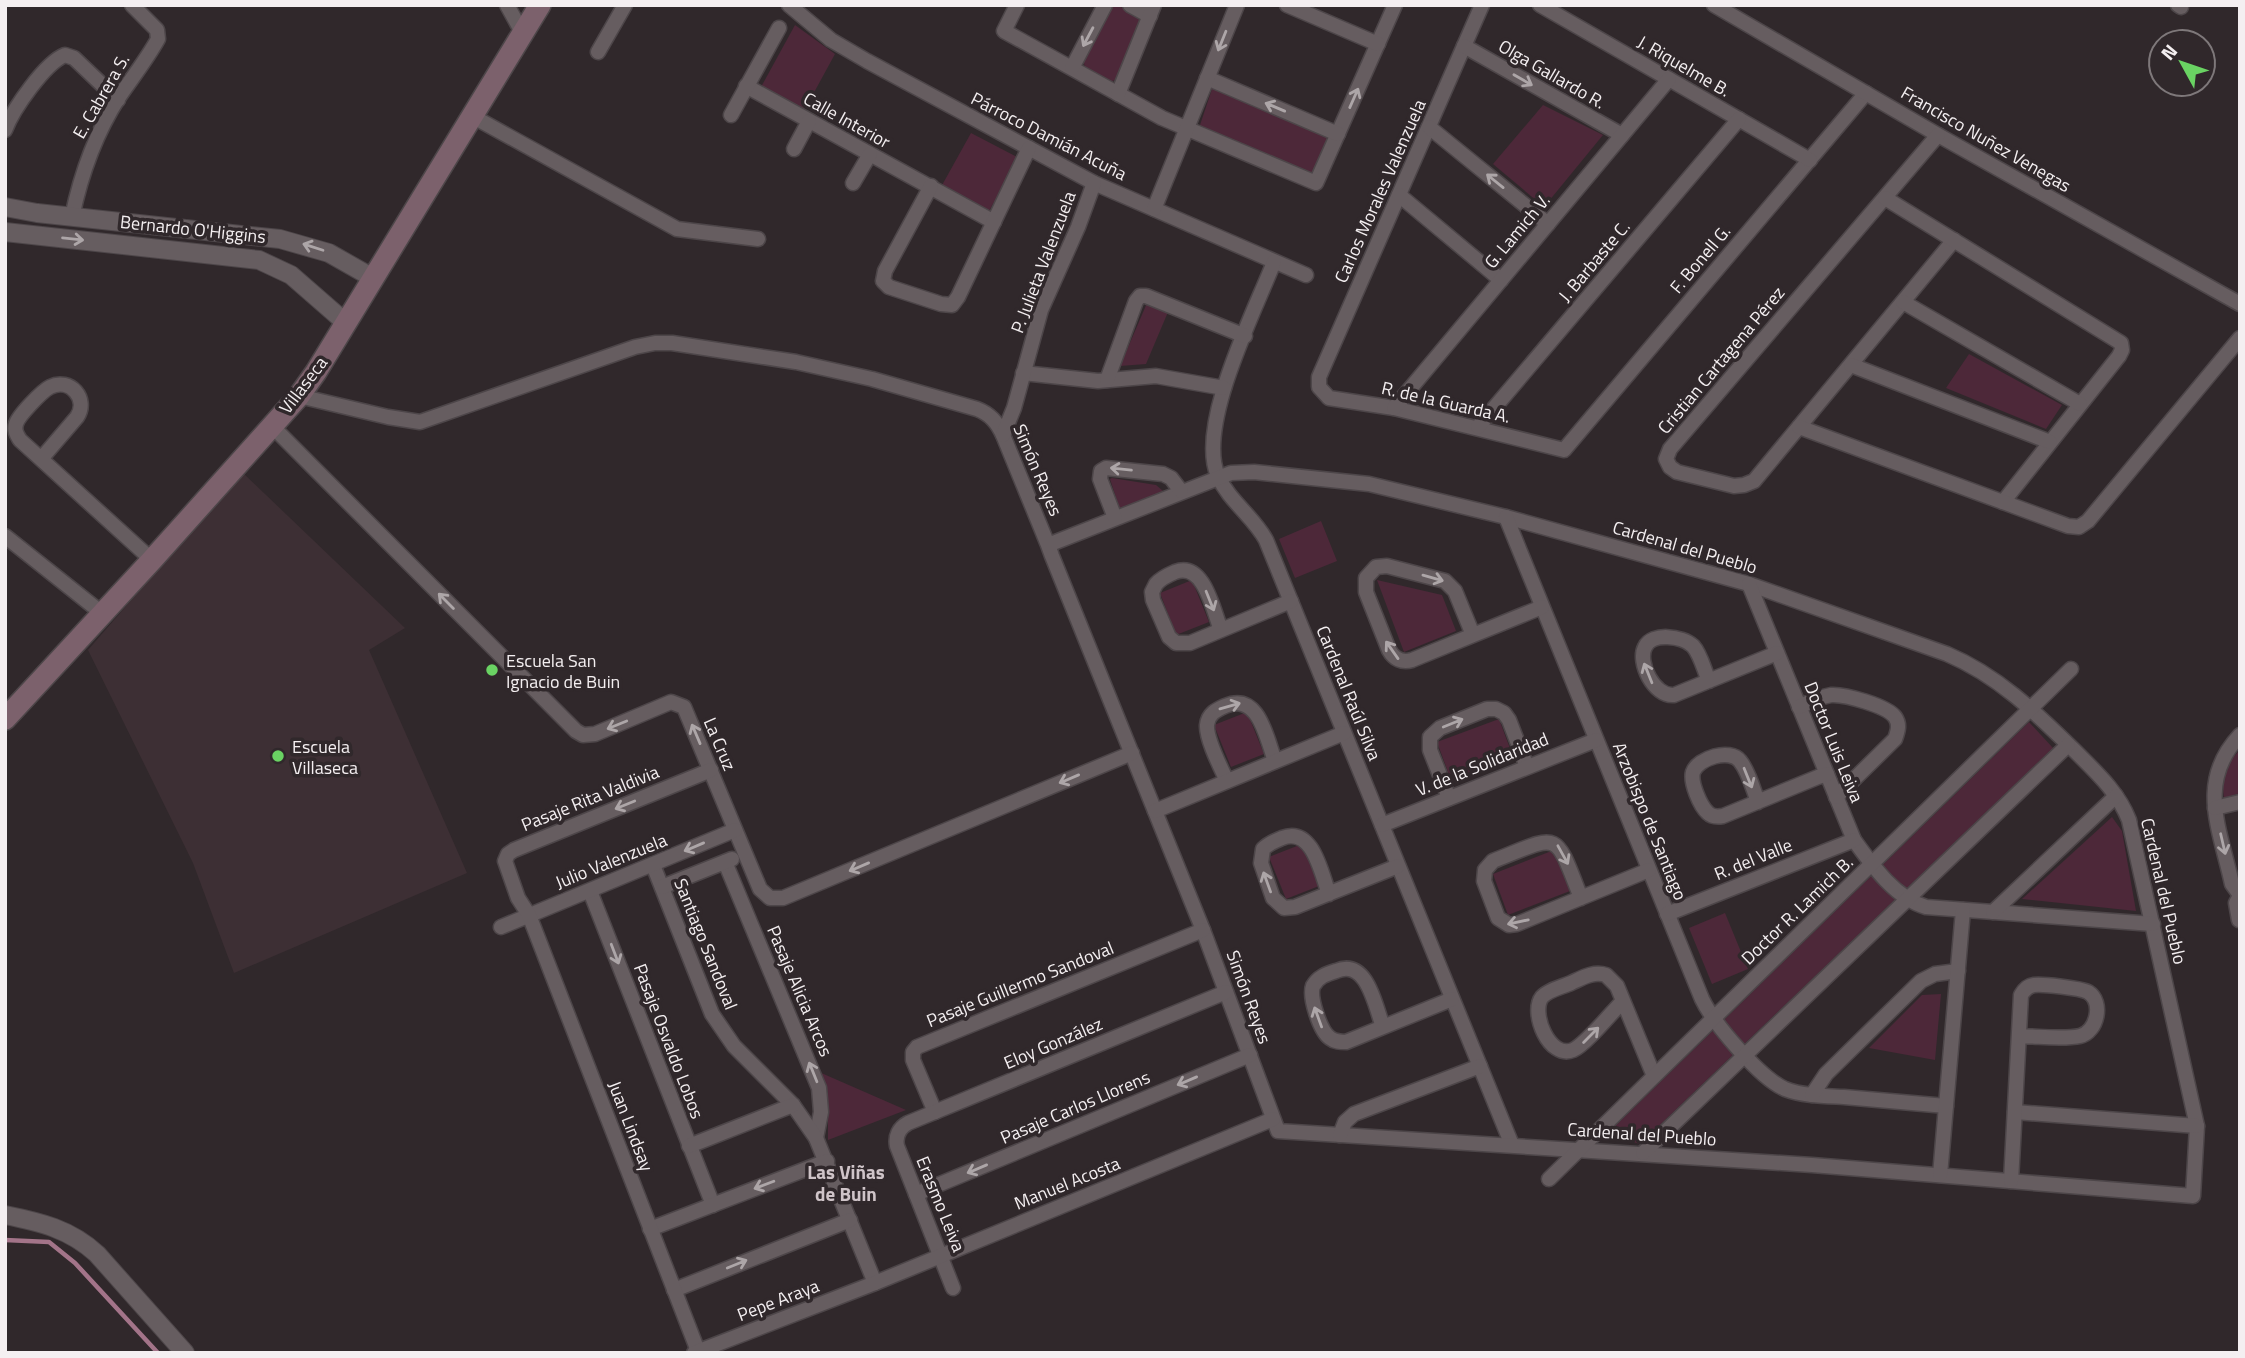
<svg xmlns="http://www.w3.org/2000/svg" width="2245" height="1358" font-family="'Titillium Web',sans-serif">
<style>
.built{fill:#3d2f34}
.green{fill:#4d2839}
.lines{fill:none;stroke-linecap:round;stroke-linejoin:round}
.stream{stroke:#a37489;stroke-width:4.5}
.minor-casing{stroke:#4d4649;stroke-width:17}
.tertiary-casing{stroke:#4d4649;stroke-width:20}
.secondary-casing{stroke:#4d4649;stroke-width:24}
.minor{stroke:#665d60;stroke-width:14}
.tertiary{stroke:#665d60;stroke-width:18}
.secondary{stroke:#7c616c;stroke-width:21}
.oneway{stroke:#ada6a8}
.poi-dot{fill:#6ad363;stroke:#30282b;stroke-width:2.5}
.labels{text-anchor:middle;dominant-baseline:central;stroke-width:7;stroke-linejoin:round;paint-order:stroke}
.street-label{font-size:18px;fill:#f4eff1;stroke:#30282b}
.poi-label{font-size:18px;fill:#f4eff1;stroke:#30282b;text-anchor:start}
.neighbourhood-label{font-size:19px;font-weight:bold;fill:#cfc4c8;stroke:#30282b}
</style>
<rect width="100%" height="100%" fill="#30282b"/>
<polygon class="built" points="242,472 405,628 369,650 467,873 234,973 193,863 88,650"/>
<g class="green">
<path d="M1110,5C1120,5 1137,12 1142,21L1118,78L1111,82L1085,68L1083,58Z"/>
<polygon points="795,25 835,54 805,109 761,87"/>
<polygon points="1213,86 1330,135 1313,177 1199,128"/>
<polygon points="1543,105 1603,135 1544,207 1493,164"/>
<polygon points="971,133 1019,158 989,211 941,187"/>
<polygon points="1147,303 1168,312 1146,364 1120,366"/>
<polygon points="1969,354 2062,405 2046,429 1946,388"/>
<polygon points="1112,478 1156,485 1163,491 1120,510 1110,479"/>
<polygon points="1321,521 1337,561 1295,578 1279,539"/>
<polygon points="1192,580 1209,622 1176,635 1160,593"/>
<polygon points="1377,580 1442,595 1456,631 1404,652"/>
<polygon points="1247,712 1264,754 1231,767 1214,725"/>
<polygon points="1499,719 1514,759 1452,783 1437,742"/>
<polygon points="2029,722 2053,748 1640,1144 1607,1134"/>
<path d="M2240,750V793L2224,798C2221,779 2225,764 2240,750Z"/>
<polygon points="2112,817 2122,831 2136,911 2022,899"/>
<polygon points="1302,844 1319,886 1286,899 1269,857"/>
<polygon points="1554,850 1570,891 1508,915 1493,874"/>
<polygon points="1725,913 1748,969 1712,984 1689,928"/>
<polygon points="1941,994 1935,1060 1869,1048 1922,995"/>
<polygon points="819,1072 906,1110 828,1140 828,1092"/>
</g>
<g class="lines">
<polyline class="stream" points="5,1240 49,1242 75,1263 158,1353"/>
<g class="minor-casing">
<g id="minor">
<polyline points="507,5 523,34"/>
<polyline points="789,5 831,40 867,61 1094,183 1306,275"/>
<polyline points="1017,5 1004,31 1162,118 1316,183 1395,5"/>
<polyline points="1130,5 1150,16"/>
<polyline points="1287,5 1378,44"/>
<polyline points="1482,5 1319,377 1319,387 1329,398 1394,408 1564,450 1866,93"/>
<polyline points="1540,5 1810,160"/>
<polyline points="1714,5 1938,135 2240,304"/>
<polyline points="2178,5 2181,7"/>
<polyline points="1464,46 1622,135"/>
<polyline points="598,52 625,5"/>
<polyline points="1072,68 1105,5"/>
<polyline points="1207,78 1338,134"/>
<polyline points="746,86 994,222"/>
<polyline points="1118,94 1154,5"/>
<polyline points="731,115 779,28"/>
<polyline points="472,116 677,229 758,239"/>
<polyline points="1429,127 1548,224"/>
<path d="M5,130C13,109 45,63 65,55L74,58L118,100"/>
<polyline points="1938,135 1670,449 1666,459 1670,467 1677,472 1734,486 1744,485 1754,481 1954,240"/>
<polyline points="794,149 809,121"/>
<polyline points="853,183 870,154"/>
<polyline points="931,186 885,271 883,281 889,287 941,304 952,305 958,297 1029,148"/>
<polyline points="1399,195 1501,280"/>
<polyline points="1885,198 2121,343 2122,350 2119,356 2003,502"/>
<polyline points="1154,209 1237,5"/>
<path d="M72,217C81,174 95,134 119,97C132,78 147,59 158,39L157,30L132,5"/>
<path d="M1274,262C1254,313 1196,426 1218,476C1229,501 1253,516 1266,540L1512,1145"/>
<polyline points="1903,302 2080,404"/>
<polyline points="1851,365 2050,442"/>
<polyline points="1023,373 1098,381 1156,376 1224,388"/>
<polyline points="1107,380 1136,301 1140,296 1146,296 1245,336"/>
<path d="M299,396L388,417L420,422L635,347L655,343H672L796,362L872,379L977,409C990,414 997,422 1003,435L1048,545L1052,556L1203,930L1278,1131L1812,1165L2193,1196L2197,1126L2129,820C2118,792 2097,773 2076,752C2037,714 1999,676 1947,654L1749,584L1506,517L1369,484L1254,472L1231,473L1048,545"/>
<polyline points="1394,408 1669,79"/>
<polyline points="272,426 576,731 583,735 595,734 671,702 684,707 760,889 770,898 783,898 1132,753"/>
<polyline points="1478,427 1739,119"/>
<polyline points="1799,427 2068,526 2079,527 2088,521 2240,338"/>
<polyline points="1003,435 1014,408 1041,310 1078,227 1094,183"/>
<path d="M41,459L77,417C89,399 70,377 50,387C42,391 18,416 16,424C14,431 17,435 20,440L152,560"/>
<path d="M1506,517L1702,999C1714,1024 1760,1078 1785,1089C1803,1096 1825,1096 1844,1097C1878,1100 1912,1103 1946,1106"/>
<polyline points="1115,518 1100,479 1101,471 1106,468 1163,474 1171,478 1181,491"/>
<polyline points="5,536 103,614"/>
<path d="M1749,584L1854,840C1872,865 1895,898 1926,907L2153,924"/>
<path d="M1221,630C1213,610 1204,561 1175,572C1168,575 1161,578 1156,584L1152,592L1153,600L1169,637L1176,643H1190L1291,601"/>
<path d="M1473,635L1455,591L1445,581L1387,566L1376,567L1366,578V592L1389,650C1394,659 1402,663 1412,660L1542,607"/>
<path d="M1709,681C1704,670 1701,655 1693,646C1682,636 1652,632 1645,647C1637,662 1654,697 1674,695C1709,681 1743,667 1777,653"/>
<path d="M1799,707C1809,702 1820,697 1831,695C1845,694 1887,706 1895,717C1900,724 1898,731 1895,739L1836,797"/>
<path d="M2240,735C2196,782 2220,829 2232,884L2240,895"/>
<path d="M1227,781C1221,768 1206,739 1207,725C1208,714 1216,710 1225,706C1259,692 1266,737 1275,761"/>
<polyline points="1449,798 1430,750 1430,737 1440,728 1487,709 1496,709 1504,713 1509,720 1527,767"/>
<path d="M1758,802C1753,789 1749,772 1740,761C1730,748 1698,758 1693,772C1690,782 1700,806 1708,813C1712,817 1717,817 1723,816L1818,777L1827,774"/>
<polyline points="2215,808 2240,802"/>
<polyline points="1155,811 1344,733"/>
<polyline points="1382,825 1596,740"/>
<polyline points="725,862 819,1088 821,1112 816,1138"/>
<polyline points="653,865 712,1014 734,1046 793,1105 816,1138 875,1283"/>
<polyline points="662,887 732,859"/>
<polyline points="590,891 713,1205"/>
<path d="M1329,894C1321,873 1313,826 1282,838C1275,841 1269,843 1263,849L1261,863L1273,898L1284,908L1295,907L1398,866"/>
<path d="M1581,898C1554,829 1561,834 1493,861L1485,870L1484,881L1498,918L1509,925L1517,924L1649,870"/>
<polyline points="1993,912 2116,796"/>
<polyline points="1667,914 1854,840"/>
<polyline points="2239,920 2236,903 2240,896"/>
<polyline points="501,927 735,830"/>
<path d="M1623,1001C1612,1012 1586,1044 1573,1050C1549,1060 1530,1012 1542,997C1548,990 1562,987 1571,983C1582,978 1593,971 1606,975L1617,986L1654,1076"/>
<path d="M1383,1027C1375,1005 1367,958 1336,971C1326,974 1318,977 1313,986C1309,997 1320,1031 1330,1038C1335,1042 1340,1042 1346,1042L1452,999"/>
<polyline points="1812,1095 1826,1074 1921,981 1935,974 1958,971"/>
<polyline points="935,1112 913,1060 913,1052 917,1047 1203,930"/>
<polyline points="2015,1112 2197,1126"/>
<polyline points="1340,1135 1345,1122 1354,1114 1480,1066"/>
<polyline points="689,1146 793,1105"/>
<polyline points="1643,1153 2068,745"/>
<polyline points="1940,1175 1963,910"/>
<polyline points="1549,1179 2071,669"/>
<path d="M2011,1181L2021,995C2024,990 2027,986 2034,985C2043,984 2080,988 2088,992C2104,1002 2097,1032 2080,1036C2062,1040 2038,1036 2019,1036"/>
<polyline points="916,1194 1250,1055"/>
<polyline points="650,1229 827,1161"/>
<path d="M953,1288L897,1146C895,1136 899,1128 908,1123L1226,992"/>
<polyline points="674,1290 850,1220"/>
<polyline points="698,1351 529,915 518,898 505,861 508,854 514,850 711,770"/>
<polyline points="694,1353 875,1283 1273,1119"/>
</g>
</g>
<g class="tertiary-casing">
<g id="tertiary">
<polyline points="5,207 37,213 280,239 329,253 373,278"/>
<polyline points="5,232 259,260 291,275 346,323"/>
<path d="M5,1215C40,1222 70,1229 97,1254L185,1353"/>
</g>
</g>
<g class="secondary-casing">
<polyline id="secondary" points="5,719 152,560 299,396 316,372 540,5"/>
</g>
<use href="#minor" class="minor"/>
<use href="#tertiary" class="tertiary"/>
<use href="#secondary" class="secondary"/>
</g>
<defs><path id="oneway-shaft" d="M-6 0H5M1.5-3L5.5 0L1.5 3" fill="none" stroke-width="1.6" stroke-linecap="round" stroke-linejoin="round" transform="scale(1.75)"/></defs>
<g class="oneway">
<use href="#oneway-shaft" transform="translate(1088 37) rotate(118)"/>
<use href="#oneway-shaft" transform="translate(1222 41) rotate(112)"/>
<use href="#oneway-shaft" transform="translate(1523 80) rotate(30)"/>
<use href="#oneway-shaft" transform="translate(1354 98) rotate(-66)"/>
<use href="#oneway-shaft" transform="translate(1275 107) rotate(-157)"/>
<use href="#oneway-shaft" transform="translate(1495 181) rotate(-141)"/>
<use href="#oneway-shaft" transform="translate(73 239) rotate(6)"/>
<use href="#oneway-shaft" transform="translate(313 247) rotate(-162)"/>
<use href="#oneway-shaft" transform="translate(1121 469) rotate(-174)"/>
<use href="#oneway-shaft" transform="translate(1433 578) rotate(16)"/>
<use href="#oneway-shaft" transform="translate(446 601) rotate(-135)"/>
<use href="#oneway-shaft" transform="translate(1210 601) rotate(68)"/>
<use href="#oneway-shaft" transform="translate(1392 650) rotate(-125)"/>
<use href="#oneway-shaft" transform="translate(1648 673) rotate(-112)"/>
<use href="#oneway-shaft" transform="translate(1230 706) rotate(-16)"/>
<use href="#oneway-shaft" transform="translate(1453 723) rotate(-22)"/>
<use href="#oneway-shaft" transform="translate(617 725) rotate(158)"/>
<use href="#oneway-shaft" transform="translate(696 734) rotate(-113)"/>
<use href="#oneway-shaft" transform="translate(1748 778) rotate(68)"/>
<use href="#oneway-shaft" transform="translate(1069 779) rotate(157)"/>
<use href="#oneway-shaft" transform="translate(625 805) rotate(158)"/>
<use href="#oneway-shaft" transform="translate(2223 844) rotate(77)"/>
<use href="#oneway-shaft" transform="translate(694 847) rotate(157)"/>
<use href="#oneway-shaft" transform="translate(1563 855) rotate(61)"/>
<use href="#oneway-shaft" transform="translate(859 867) rotate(157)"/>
<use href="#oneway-shaft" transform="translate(1267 882) rotate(-110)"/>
<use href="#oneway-shaft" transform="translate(1518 922) rotate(168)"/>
<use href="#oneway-shaft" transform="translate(615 954) rotate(69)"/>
<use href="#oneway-shaft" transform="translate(1318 1017) rotate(-110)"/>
<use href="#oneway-shaft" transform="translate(1591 1035) rotate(-45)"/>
<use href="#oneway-shaft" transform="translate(813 1072) rotate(-112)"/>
<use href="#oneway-shaft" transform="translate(1187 1081) rotate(157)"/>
<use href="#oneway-shaft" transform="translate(977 1169) rotate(157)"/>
<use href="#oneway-shaft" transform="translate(764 1185) rotate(159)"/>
<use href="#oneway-shaft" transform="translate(737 1264) rotate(-22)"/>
</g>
<g class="poi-dot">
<circle cx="492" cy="670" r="7"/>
<circle cx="278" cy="756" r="7"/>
</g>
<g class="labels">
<g class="street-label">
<text transform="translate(1684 66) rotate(30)">J. Riquelme B.</text>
<text transform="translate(1552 74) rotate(30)">Olga Gallardo R.</text>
<text transform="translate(101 96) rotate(-60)">E. Cabrera S.</text>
<text transform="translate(847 120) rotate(29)">Calle Interior</text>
<text transform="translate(1049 136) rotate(27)">Párroco Damián Acuña</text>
<text transform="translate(1986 139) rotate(30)">Francisco Nuñez Venegas</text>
<text transform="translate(1380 191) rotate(-66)">Carlos Morales Valenzuela</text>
<text transform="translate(193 229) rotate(6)">Bernardo O'Higgins</text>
<text transform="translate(1517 231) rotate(-50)">G. Lamich V.</text>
<text transform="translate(1700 259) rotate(-50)">F. Bonell G.</text>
<text transform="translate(1594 261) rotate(-50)">J. Barbaste C.</text>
<text transform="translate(1043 262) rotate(-69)">P. Julieta Valenzuela</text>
<text transform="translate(1721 360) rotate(-50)">Cristian Cartagena Pérez</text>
<text transform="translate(303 385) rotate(-53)">Villaseca</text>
<text transform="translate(1446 402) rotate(13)">R. de la Guarda A.</text>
<text transform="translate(1038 470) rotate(67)">Simón Reyes</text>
<text transform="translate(1685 547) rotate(16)">Cardenal del Pueblo</text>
<text transform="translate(1349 693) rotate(68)">Cardenal Raúl Silva</text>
<text transform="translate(1834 742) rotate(68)">Doctor Luis Leiva</text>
<text transform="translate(720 744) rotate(67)">La Cruz</text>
<text transform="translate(1482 764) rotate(-22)">V. de la Solidaridad</text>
<text transform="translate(590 798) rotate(-22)">Pasaje Rita Valdivia</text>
<text transform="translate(1650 821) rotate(68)">Arzobispo de Santiago</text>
<text transform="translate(1753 859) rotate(-22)">R. del Valle</text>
<text transform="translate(611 861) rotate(-22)">Julio Valenzuela</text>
<text transform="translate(2164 891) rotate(77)">Cardenal del Pueblo</text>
<text transform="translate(1797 910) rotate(-44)">Doctor R. Lamich B.</text>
<text transform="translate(706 944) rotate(68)">Santiago Sandoval</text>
<text transform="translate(1020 984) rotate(-22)">Pasaje Guillermo Sandoval</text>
<text transform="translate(800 991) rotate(67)">Pasaje Alicia Arcos</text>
<text transform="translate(1249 997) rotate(70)">Simón Reyes</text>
<text transform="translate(669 1041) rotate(69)">Pasaje Osvaldo Lobos</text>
<text transform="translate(1053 1043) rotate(-23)">Eloy González</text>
<text transform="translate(1075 1107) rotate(-23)">Pasaje Carlos Llorens</text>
<text transform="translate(631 1126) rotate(69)">Juan Lindsay</text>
<text transform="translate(1642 1134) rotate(4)">Cardenal del Pueblo</text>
<text transform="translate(1067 1183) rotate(-22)">Manuel Acosta</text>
<text transform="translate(941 1204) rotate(68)">Erasmo Leiva</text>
<text transform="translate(778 1300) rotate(-21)">Pepe Araya</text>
</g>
<g class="poi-label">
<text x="506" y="660">Escuela San<tspan x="506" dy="21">Ignacio de Buin</tspan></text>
<text x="292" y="746">Escuela<tspan x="292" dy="21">Villaseca</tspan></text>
</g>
<g class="neighbourhood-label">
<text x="846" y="1171">Las Viñas<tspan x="846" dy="22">de Buin</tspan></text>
</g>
</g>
<rect width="2245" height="1358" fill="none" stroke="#f4eff1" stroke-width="14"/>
<g transform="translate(2182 63) rotate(310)"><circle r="33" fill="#30282b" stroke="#7e787a" stroke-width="2"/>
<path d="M0-5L12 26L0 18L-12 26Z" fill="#6ad363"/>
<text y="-10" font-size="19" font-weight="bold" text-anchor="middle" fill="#f4eff1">N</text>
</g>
</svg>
